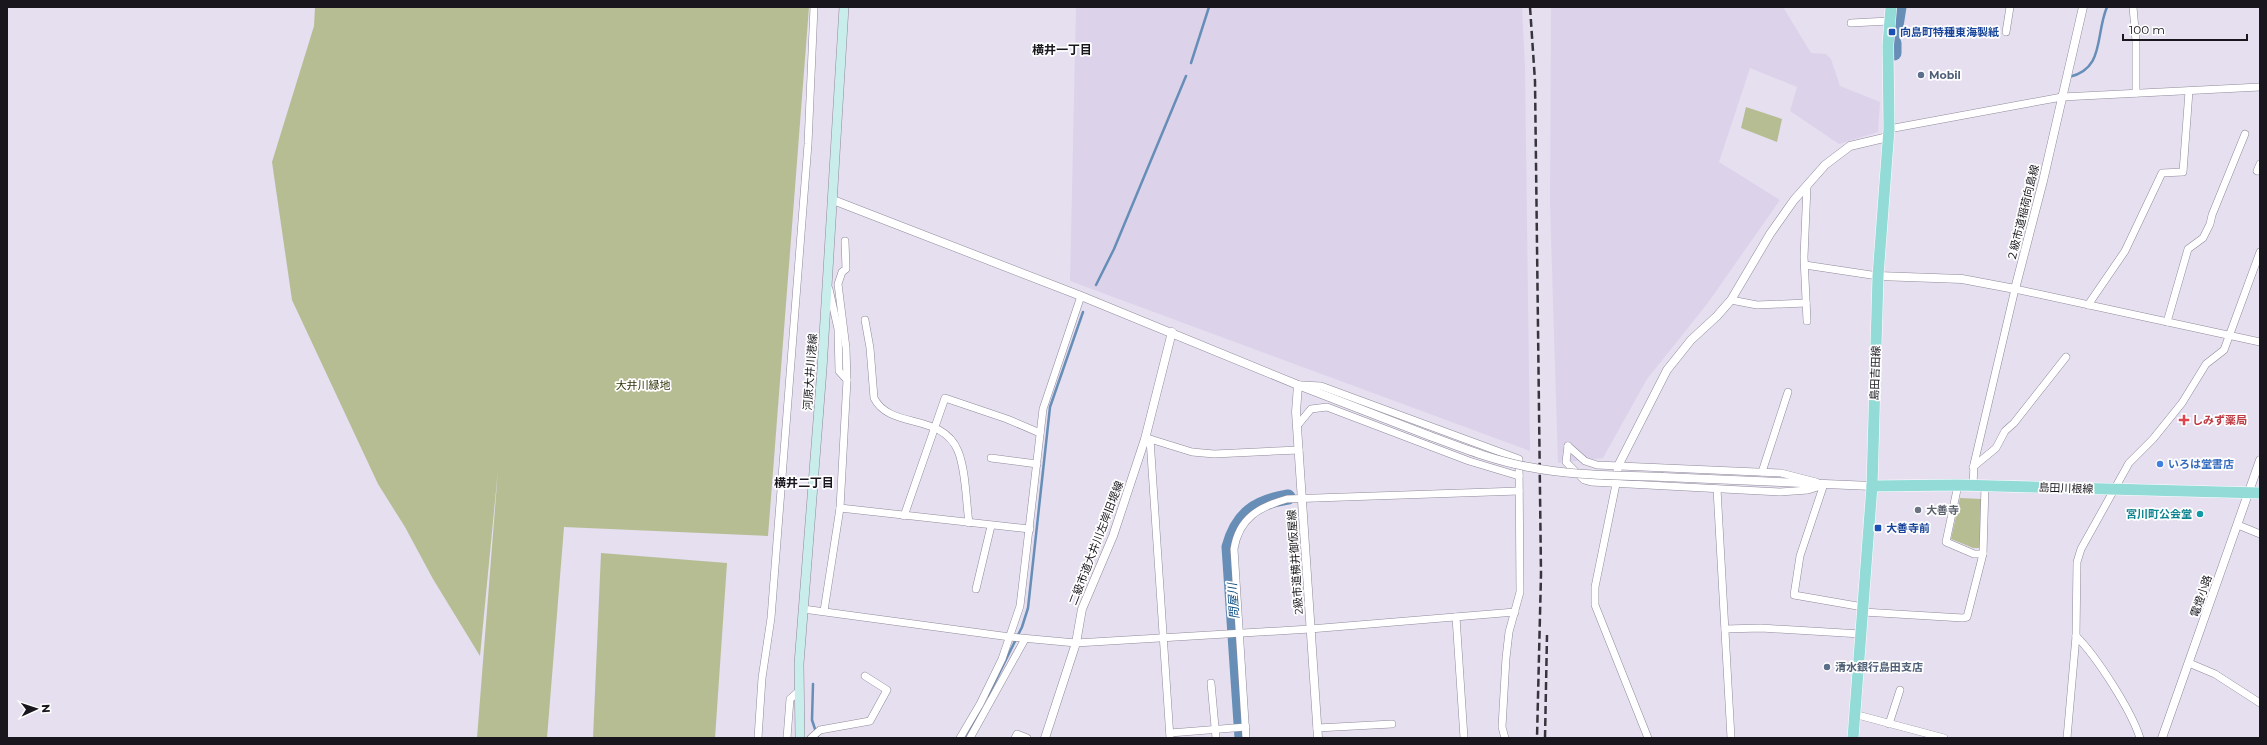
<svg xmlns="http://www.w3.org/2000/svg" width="2267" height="745" font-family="Montserrat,'Noto Sans JP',sans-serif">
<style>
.built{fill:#dcd3eb}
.green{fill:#b7bd93}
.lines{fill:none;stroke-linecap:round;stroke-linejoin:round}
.stream{stroke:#668eb7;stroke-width:2.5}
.river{stroke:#668eb7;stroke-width:15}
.minor-casing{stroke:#908a9a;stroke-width:8}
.tertiary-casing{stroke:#908a9a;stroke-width:9}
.secondary-casing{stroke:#908a9a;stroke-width:10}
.primary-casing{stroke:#fff;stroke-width:12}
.minor{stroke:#fff;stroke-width:7}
.tertiary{stroke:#fff;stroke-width:8}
.secondary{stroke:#c9edeb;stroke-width:9}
.primary{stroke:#92dbd7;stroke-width:11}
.rail{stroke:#37343c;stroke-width:2.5;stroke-dasharray:8 4;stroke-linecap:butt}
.tertiary-bridge-casing{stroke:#908a9a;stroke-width:9;stroke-linecap:butt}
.tertiary-bridge{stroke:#fff;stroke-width:8}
.transit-dot{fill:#1a4fb4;stroke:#fff;stroke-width:1.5}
.service-dot{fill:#5c6f8a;stroke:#fff;stroke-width:1.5}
.health-dot{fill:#e0444e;stroke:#fff;stroke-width:1.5}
.shop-dot{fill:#3f7fe0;stroke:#fff;stroke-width:1.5}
.worship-dot{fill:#6b7280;stroke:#fff;stroke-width:1.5}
.culture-dot{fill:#0f9aa8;stroke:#fff;stroke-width:1.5}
.labels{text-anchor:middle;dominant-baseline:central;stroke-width:3.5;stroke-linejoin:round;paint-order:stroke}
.transit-label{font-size:11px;font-weight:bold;fill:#164399;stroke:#fff;text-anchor:start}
.service-label{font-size:11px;font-weight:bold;fill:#4e5e75;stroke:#fff;text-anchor:start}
.street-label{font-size:11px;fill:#19171d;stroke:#fff}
.park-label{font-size:11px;fill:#313508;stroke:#fff}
.health-label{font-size:11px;font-weight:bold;fill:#be3a42;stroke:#fff;text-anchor:start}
.shop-label{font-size:11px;font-weight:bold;fill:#366cbe;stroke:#fff;text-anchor:start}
.worship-label{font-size:11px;font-weight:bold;fill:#5b616d;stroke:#fff;text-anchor:start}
.culture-label{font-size:11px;font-weight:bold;fill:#0d838f;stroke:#fff;text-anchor:end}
.neighbourhood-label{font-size:12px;font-weight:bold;fill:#19171d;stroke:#fff}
.water-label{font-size:12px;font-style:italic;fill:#104f83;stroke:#fff}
</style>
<rect width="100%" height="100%" fill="#e5dff0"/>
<g class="built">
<polygon points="1076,7 1522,7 1525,68 1530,451 1070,281"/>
<polygon points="1551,7 1783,7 1811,53 1826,54 1831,59 1840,86 1880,102 1878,132 1839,144 1790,111 1797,87 1750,68 1719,162 1780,200 1707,304 1647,379 1603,458 1558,463 1550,204"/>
</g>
<g class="green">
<polygon points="315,7 809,7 768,536 564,527 547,738 477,738 498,470 480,656 433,579 405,527 378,484 292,300 272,162 314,26"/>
<polygon points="1746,107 1782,119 1777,142 1741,128"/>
<polygon points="1960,498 1981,499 1980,548 1973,548 1951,539"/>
<polygon points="601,553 727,563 715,738 593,738"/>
</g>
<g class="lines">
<g class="stream">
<polyline points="1191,63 1209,7"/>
<path d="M2069,77C2105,69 2095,35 2107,7"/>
<polyline points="1096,285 1114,249 1186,76"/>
<polyline points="813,684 812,720 818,738"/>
<polyline points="988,696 1022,627 1028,608 1050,407 1083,312"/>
<polyline points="966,738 981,709"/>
</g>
<g class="river">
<polyline points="1895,32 1899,7"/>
<polyline points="1894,53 1894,43"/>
<path d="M1242,738L1229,547C1238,514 1256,502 1288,497"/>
</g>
<g class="minor-casing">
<g id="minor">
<polyline points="2133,7 2136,41 2136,93"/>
<polyline points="1851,23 1889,21"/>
<polyline points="2006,32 2010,7"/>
<polyline points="1889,129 2062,97 2260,87"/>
<polyline points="2257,171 2260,164"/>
<polyline points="1807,186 1804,257 1807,321"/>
<polyline points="845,241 846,269 842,272 838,284 846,348 847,380"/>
<polyline points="1805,265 1878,276"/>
<polyline points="1731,300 1757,305 1806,303"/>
<polyline points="2088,305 2125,251 2162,173 2183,172 2189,91"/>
<path d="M865,320L870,348L874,398C890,430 942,412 958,451C966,470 966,502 969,523"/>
<polyline points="2167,322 2188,249 2203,238 2210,224 2212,215 2245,134"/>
<polyline points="1302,385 1321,386 1519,459 1520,592 1509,632 1506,658 1502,727 1505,738"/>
<polyline points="1297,426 1311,409 1327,407 1469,461 1519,476"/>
<polyline points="1145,439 1150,439 1170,738"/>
<polyline points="1150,439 1192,452 1214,454 1299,450"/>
<polyline points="1568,446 1566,462 1584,480 1591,482 1780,492 1808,490 1824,485"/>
<polyline points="1568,446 1585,461 1597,465 1781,473 1816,482"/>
<polyline points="991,458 1037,464"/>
<polyline points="1973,467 1996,448 2005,431 2014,423 2066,357"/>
<polyline points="1762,472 1788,392"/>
<polyline points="1616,484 1595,587 1595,605 1648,738"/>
<polyline points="1824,484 1800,556 1794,595 1863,607"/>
<polyline points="1958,485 1946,542 1974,554 1983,554 1985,486"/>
<polyline points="1973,486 1974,464 2015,289 2260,342"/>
<polyline points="1717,489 1731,738"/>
<polyline points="840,508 1030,529"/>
<polyline points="904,516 945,398 1007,419 1040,433"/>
<polyline points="2238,525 2260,534"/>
<polyline points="976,589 991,526"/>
<polyline points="803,609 1010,637 1076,643 1310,629 1515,612"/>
<polyline points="824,611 840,508 847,380 839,371 838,329 829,289"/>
<polyline points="1863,612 1963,618 1967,617 1983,554"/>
<polyline points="1456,617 1464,738"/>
<polyline points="1725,629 1761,628 1861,634"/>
<path d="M2076,636C2097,657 2131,710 2140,738"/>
<polyline points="2189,663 2215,674 2260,703"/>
<polyline points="1211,683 1216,738"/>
<polyline points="1854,714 1944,738"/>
<polyline points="1889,724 1900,690"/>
<polyline points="1317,728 1392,724"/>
<polyline points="1170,733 1246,727"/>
<polyline points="758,738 762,678 771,618 808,144 814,7"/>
<polyline points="787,738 790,699 798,692"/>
<polyline points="811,738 820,730 870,721 887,690 865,676"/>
<polyline points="960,738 980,704 1002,659 1020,606 1043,409 1081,296"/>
<polyline points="970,738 1025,639"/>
<polyline points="1015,738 1017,734 1027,738"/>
<path d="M1246,738L1234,549C1239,518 1259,507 1287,499L1519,491"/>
<polyline points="2067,738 2076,636 2077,562 2081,549 2129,463 2153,439 2182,403 2206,364 2224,350 2260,252"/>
</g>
</g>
<g class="tertiary-casing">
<g id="tertiary">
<polyline points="833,200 1081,296 1298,385 1430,436"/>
<polyline points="1878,276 1962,279 2015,289 2043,181 2083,7"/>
<polyline points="1298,385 1296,412 1318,738"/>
<polyline points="1663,477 1872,486"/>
<polyline points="1616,484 1618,466 1667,370 1691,340 1717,316 1731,300 1770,234 1794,200 1825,165 1850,146 1888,137"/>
<polyline points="1045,738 1076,643 1082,609 1113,536 1145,439 1172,332"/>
<polyline points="2162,738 2260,460"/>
</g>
</g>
<g class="secondary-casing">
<polyline id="secondary" points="800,738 799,664 822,369 844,7"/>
</g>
<g class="primary-casing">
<g id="primary">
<polyline points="1872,486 1958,485 2260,493"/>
<polyline points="1853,738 1872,486 1878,276 1889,129 1888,45 1891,7"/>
</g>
</g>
<use href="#minor" class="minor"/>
<use href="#tertiary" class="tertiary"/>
<use href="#secondary" class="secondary"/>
<use href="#primary" class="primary"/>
<g class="rail">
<polyline points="1530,7 1535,81 1541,574 1537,738"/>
<polyline points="1545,738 1547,635"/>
</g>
<g class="tertiary-bridge-casing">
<path id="tertiary-bridge" d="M1430,436C1462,448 1495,461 1529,467C1573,476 1618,475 1663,477"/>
</g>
<use href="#tertiary-bridge" class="tertiary-bridge"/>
</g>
<g class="transit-dot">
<rect x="1888" y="28" width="8" height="8" rx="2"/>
<rect x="1874" y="524" width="8" height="8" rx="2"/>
</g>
<g class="service-dot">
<circle cx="1921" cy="75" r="4"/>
<circle cx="1827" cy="667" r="4"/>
</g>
<path class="health-dot" d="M2182 414h4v4h4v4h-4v4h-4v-4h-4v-4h4z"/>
<circle class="shop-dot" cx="2160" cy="464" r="4"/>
<circle class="worship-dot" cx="1918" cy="510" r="4"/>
<circle class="culture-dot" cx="2200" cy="514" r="4"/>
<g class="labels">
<g class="transit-label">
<text x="1900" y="32">向島町特種東海製紙</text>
<text x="1886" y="528">大善寺前</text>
</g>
<g class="service-label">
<text x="1929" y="75">Mobil</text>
<text x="1835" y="667">清水銀行島田支店</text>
</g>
<g class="street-label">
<text transform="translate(2023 213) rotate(-76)">２級市道稲荷向島線</text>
<text transform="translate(810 372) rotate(-86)">河原大井川港線</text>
<text transform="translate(1875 373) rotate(-88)">島田吉田線</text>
<text transform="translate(2066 488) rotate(2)">島田川根線</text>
<text transform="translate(1096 543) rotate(-69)">二級市道大井川左岸旧堤線</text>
<text transform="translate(1295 562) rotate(-94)">2級市道横井御仮屋線</text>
<text transform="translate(2201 596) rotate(-71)">電燈小路</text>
</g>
<g class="park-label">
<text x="643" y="385">大井川緑地</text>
</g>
<g class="health-label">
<text x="2192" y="420">しみず薬局</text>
</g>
<g class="shop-label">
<text x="2168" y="464">いろは堂書店</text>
</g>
<g class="worship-label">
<text x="1926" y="510">大善寺</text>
</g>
<g class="culture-label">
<text x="2192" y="514">宮川町公会堂</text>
</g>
<g class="neighbourhood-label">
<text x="1062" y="49">横井一丁目</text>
<text x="804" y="482">横井二丁目</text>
</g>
<g class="water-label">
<text transform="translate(1233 601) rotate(-94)">問屋川</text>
</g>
</g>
<rect width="2267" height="745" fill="none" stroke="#19171d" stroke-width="16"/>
<g transform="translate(36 709) rotate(87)" stroke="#ffffff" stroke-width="3" paint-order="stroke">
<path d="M0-3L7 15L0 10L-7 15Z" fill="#19171d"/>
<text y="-6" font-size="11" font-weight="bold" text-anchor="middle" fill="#19171d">N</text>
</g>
<path d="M2123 34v6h124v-6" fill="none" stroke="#19171d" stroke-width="2"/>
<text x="2129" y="34" font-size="12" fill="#19171d" stroke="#ffffff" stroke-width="3" paint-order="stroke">100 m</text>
</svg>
